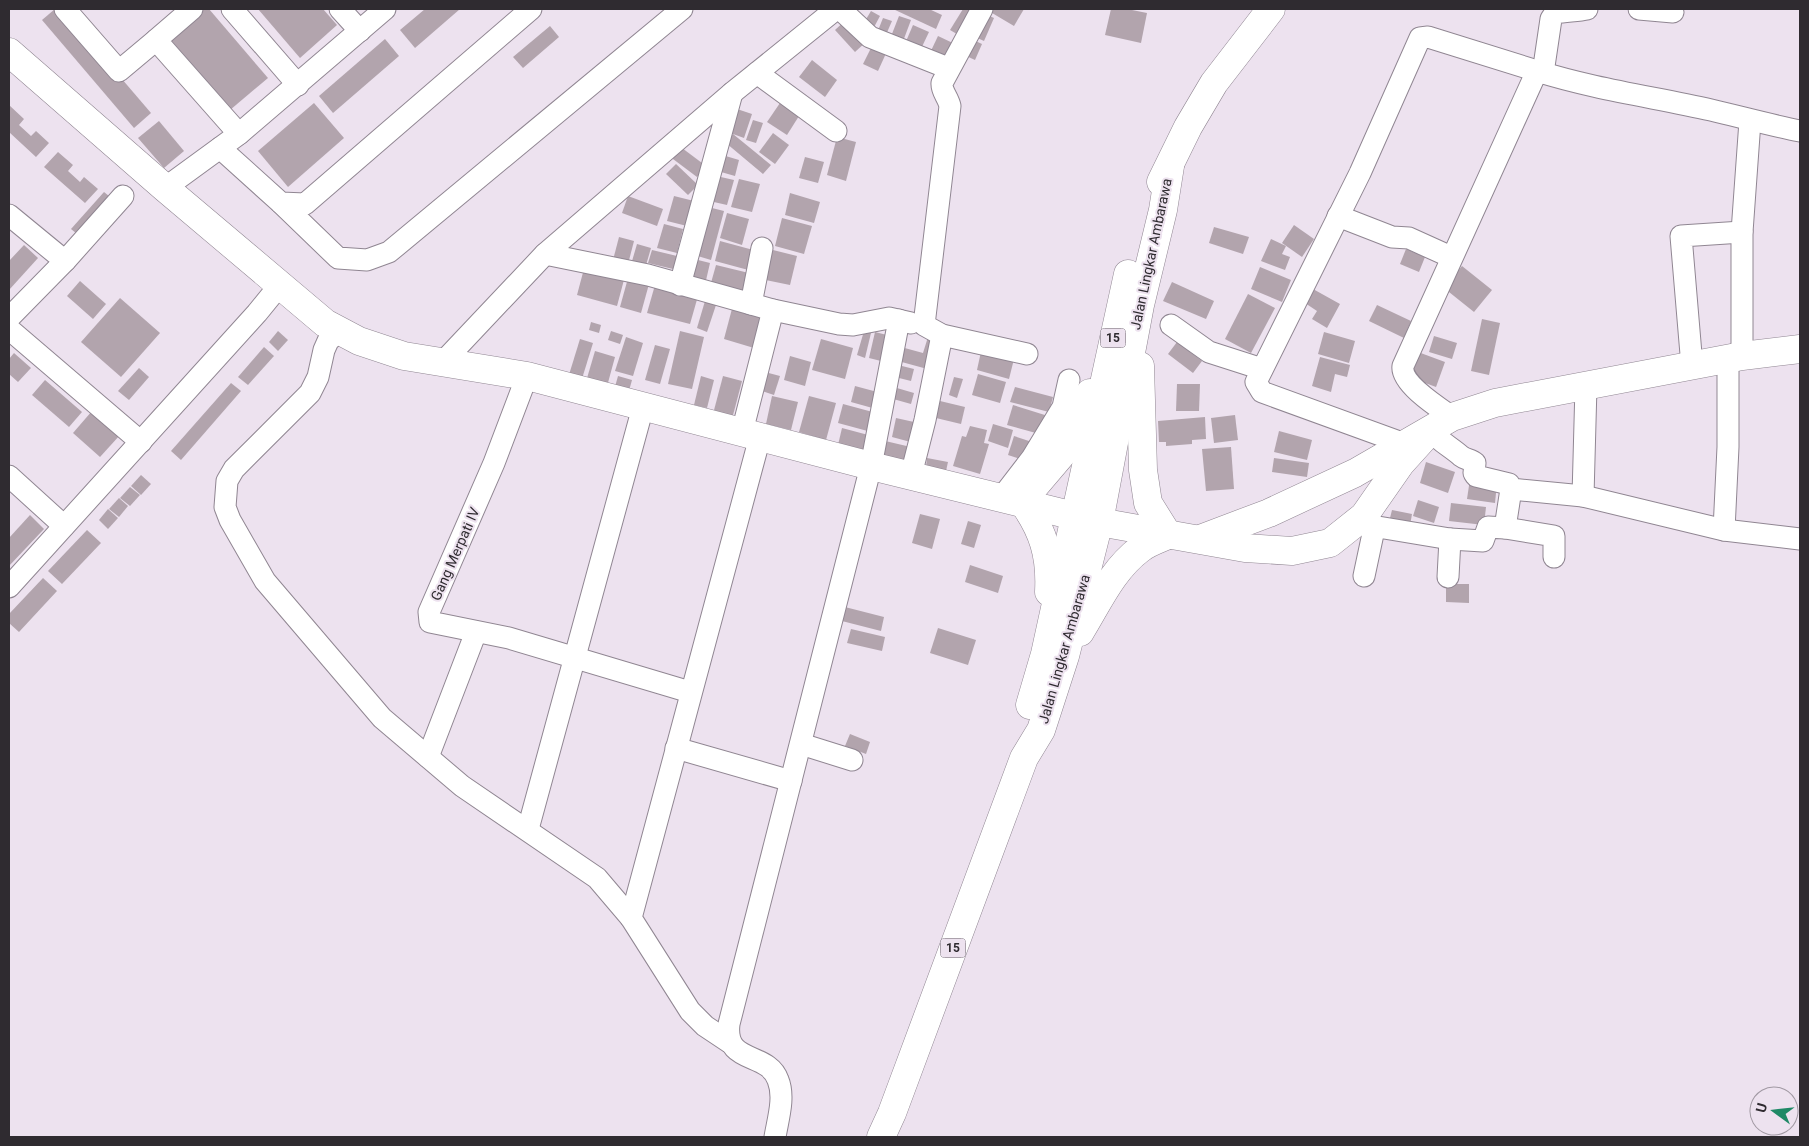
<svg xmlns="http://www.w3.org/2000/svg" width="1809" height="1146" font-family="Roboto,sans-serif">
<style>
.building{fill:#b2a4ad}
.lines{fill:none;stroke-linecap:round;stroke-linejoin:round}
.minor-casing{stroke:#908692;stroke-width:23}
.major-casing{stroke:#908692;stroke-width:29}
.highway-casing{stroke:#908692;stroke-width:29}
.minor{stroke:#fff;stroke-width:21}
.major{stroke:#fff;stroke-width:28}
.highway{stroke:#fff;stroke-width:28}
.labels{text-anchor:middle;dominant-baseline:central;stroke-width:4;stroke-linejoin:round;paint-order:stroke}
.shield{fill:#ede2ef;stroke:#686269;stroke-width:1}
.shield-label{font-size:12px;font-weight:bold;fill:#2f2b30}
.street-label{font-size:14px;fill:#2f2b30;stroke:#ede2ef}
</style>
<rect width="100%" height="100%" fill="#ede2ef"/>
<g class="building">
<polygon points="55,9 62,9 151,113 134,128 42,20"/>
<polygon points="204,9 209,9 268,78 230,110 169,38"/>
<polygon points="258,9 323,9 337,25 300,58"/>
<polygon points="425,9 460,9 415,48 400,30"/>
<polygon points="893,9 929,9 942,15 936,29"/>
<polygon points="963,9 975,9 962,37 950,30"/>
<polygon points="988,9 1024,9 1014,26 987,10"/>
<polygon points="1111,9 1127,9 1147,13 1141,43 1105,35"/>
<polygon points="871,11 880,16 872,31 862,26"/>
<polygon points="983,13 994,18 984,41 973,36"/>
<polygon points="899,16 911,20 902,44 890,39"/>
<polygon points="883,18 892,21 885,37 877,33"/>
<polygon points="847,19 867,41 855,52 835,30"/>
<polygon points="913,25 929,32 919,53 904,46"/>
<polygon points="550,26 559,37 523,68 513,57"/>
<polygon points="938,36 957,45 948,64 929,55"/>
<polygon points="969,38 982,44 975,60 962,54"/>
<polygon points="385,39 399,56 333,113 319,96"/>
<polygon points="874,42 888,49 878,71 863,64"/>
<polygon points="812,60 837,80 825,97 799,77"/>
<polygon points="314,103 344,138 288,187 258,151"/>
<polygon points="780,103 799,116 787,135 767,122"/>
<polygon points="9,105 24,119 19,125 31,136 36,131 49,143 36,157 9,132"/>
<polygon points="734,108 752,114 744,138 733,134 771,165 763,174 726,143 733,134 727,132"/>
<polygon points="753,120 763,123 756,143 746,140"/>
<polygon points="159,121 184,151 164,168 138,138"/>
<polygon points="773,133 789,145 775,164 759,152"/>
<polygon points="837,137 856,142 846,181 827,175"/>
<polygon points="678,145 706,166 697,177 669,156"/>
<polygon points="58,152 73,165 68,171 80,182 84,177 98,189 85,203 44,167"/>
<polygon points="719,154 739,160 735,176 714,170"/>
<polygon points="805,157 824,162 818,183 799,178"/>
<polygon points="676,164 698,185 688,195 666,174"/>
<polygon points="712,175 734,180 727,205 705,200"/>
<polygon points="739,179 760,184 752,212 731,207"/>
<polygon points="104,192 115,201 82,238 71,229"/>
<polygon points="790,193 820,202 814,223 785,215"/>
<polygon points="628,196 663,209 657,226 622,213"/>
<polygon points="674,196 694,201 687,226 667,221"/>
<polygon points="704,206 724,211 711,260 691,254"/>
<polygon points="727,213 749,219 742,245 720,238"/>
<polygon points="782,218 812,226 804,254 775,246"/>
<polygon points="664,224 683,229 677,253 657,248"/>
<polygon points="1294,225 1314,239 1302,257 1282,243"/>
<polygon points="1214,227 1249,237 1243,254 1209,243"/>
<polygon points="619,237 634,241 627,268 612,264"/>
<polygon points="1271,239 1286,246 1282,254 1290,257 1285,270 1261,261"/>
<polygon points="720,241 757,251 752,271 715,261"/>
<polygon points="637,244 651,248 644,272 630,268"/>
<polygon points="24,245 38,258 9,290 9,261"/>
<polygon points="769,249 797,256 790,285 761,279"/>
<polygon points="1406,249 1425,257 1419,272 1400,264"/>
<polygon points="652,250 677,256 673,269 648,263"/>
<polygon points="690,258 710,263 704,289 684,284"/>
<polygon points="585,265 625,276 617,306 577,295"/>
<polygon points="716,265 753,274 747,299 709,290"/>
<polygon points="1462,266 1492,290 1474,312 1444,288"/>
<polygon points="1260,267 1291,280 1282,302 1251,289"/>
<polygon points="628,278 649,284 641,313 620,307"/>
<polygon points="80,281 106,304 93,319 67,296"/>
<polygon points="1172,282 1214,301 1206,319 1163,301"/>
<polygon points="655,285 698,296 690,324 647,313"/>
<polygon points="1313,289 1340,304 1327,328 1312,319 1317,311 1305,303"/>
<polygon points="1248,294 1275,308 1251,353 1225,339"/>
<polygon points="120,298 160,333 121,377 81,342"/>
<polygon points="705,301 716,305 707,332 697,328"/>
<polygon points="733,305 763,314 754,348 724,339"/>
<polygon points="1377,305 1411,321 1404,338 1369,321"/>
<polygon points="1482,319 1500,323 1489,375 1471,371"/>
<polygon points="591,322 601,325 599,333 589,330"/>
<polygon points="278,331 288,340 278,351 269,342"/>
<polygon points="611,331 623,335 620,344 608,340"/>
<polygon points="680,331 704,337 692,389 668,384"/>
<polygon points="864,331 871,333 865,358 857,355"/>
<polygon points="875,332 891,336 885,362 869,358"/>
<polygon points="1324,332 1355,341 1349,363 1318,354"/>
<polygon points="1434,336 1457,343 1452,359 1429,352"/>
<polygon points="626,337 643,343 633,376 615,371"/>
<polygon points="928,337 939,340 931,370 898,361 901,347 923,353"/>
<polygon points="580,339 593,343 581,382 568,378"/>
<polygon points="821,339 853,348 845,379 812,370"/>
<polygon points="1177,342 1202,361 1193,373 1168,354"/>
<polygon points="655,345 670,349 660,384 645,380"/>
<polygon points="264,347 274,356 248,385 238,377"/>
<polygon points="982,347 1015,355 1009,379 977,370"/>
<polygon points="595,351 615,357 606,390 585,385"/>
<polygon points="1418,352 1445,362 1436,387 1409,377"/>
<polygon points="14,353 31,368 18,382 9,374 9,359"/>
<polygon points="790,356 811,362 805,386 784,380"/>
<polygon points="1320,357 1350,365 1347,377 1335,374 1331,392 1312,386"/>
<polygon points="894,364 914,369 911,381 891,376"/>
<polygon points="139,368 149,377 129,400 118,391"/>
<polygon points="761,371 780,376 774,395 756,389"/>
<polygon points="978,374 1006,382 1000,403 972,395"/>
<polygon points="618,376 632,380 627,398 613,394"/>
<polygon points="701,376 714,380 707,408 694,405"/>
<polygon points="723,376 742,381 732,419 713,414"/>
<polygon points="954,377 963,379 957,398 949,395"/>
<polygon points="45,380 82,412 69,427 32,395"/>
<polygon points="231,383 241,391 181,460 171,451"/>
<polygon points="1177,384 1200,384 1199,411 1176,411"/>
<polygon points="855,386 881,393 876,409 851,402"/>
<polygon points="890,386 914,393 911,404 886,397"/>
<polygon points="1015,387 1053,397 1049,412 1010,402"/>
<polygon points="772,396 798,402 791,430 766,424"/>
<polygon points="809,396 836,403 826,440 799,432"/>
<polygon points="940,401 965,407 961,424 936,418"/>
<polygon points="843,404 880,414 875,433 838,423"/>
<polygon points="1013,405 1048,416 1043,435 1007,425"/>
<polygon points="92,411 120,435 100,457 73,433"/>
<polygon points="1235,415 1238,440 1214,443 1211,418"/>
<polygon points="1205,417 1206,439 1192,440 1192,444 1166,446 1166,442 1159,442 1158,421"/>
<polygon points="896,418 923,424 918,444 892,437"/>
<polygon points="993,424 1013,430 1008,448 988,441"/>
<polygon points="970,426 987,430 984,443 989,444 980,474 953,466 962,436 966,437"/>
<polygon points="842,428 872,436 868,453 838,445"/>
<polygon points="1279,431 1312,440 1307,460 1274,452"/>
<polygon points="1014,436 1032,442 1026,461 1008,455"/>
<polygon points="881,440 915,448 910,470 876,462"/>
<polygon points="1231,447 1234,489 1206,491 1202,449"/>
<polygon points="927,458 948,462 946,471 926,467"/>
<polygon points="1274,458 1309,463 1307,477 1272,472"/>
<polygon points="1426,462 1455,472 1448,493 1420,483"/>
<polygon points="141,475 151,484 141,495 131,486"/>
<polygon points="1470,479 1497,483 1495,503 1467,499"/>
<polygon points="130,487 140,495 130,506 120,498"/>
<polygon points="119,498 128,506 119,517 109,509"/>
<polygon points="1418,500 1439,507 1434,523 1413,516"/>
<polygon points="1451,503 1486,507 1484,525 1449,521"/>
<polygon points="108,509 118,518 108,529 99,520"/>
<polygon points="1392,510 1412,514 1409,531 1388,526"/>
<polygon points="920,514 940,519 932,549 912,543"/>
<polygon points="30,515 44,529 9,566 9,538"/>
<polygon points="968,521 981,525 974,548 961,544"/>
<polygon points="87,530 101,543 62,584 48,571"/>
<polygon points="970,565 1003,576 998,593 965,582"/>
<polygon points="43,578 57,591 19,632 9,623 9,614"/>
<polygon points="1446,584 1469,584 1469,603 1446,602"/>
<polygon points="841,606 884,617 881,631 838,620"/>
<polygon points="938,628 976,640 968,665 930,653"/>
<polygon points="851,629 885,637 882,651 847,643"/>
<polygon points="850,734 870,742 866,754 845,746"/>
</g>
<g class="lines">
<g class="minor-casing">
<g id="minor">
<polyline points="65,9 119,71 156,40"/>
<polyline points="192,9 156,40 239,134"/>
<polyline points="232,9 298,85"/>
<polyline points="340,9 360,31"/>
<polyline points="840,9 870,37 948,68"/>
<path d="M982,9L942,83C941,91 948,97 950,106L924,325L942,335L1027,354"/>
<polyline points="1639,9 1673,12"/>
<polyline points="757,73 836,131"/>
<path d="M1543,73L1551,19L1555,13C1566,11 1578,11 1587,9"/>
<polyline points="220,148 281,203 305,204 531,9"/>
<polyline points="165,188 239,134 385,9"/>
<polyline points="281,203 338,258 367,260 389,252 682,9"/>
<polyline points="9,215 65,261 9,318"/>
<polyline points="1338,216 1392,237 1409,238 1451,257"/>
<polyline points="545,254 648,275 773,310 742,432"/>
<polyline points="65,261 123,196"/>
<polyline points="680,285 732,93"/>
<polyline points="751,304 762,248"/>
<polyline points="773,310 839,324 853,325 889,318 911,323"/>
<polyline points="1171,325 1209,352 1262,369"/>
<polyline points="9,329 141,442"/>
<polyline points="338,331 328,341 324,350 318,377 310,393 234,469 227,481 225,507 230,520 265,581 382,718 462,786 597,878 631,918"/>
<polyline points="1742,356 1742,232 1750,121"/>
<polyline points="443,362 545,254 732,93 836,9"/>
<polyline points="1692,366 1681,236 1742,232"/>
<polyline points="527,376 494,463 429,612 430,622 509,638 690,692"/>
<path d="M1452,417C1439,408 1400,383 1403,366L1537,71C1594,89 1653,97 1711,110C1741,117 1770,125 1800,131"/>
<path d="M1431,431C1440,442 1451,447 1461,456C1466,460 1471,459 1475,463L1474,473L1476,476L1509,484L1511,489L1583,496L1724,530L1800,539"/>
<polyline points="1405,444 1262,392 1256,382 1360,173 1420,38 1428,37 1537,71"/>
<polyline points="911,475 925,420 942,335"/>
<polyline points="9,476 64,526"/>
<polyline points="1583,496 1586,386"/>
<polyline points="1002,497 1032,458 1063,407 1069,380"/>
<polyline points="1505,528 1554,536 1554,557"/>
<polyline points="1724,530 1728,447 1728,359"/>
<polyline points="1364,576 1374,529 1378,527 1450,539 1483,541 1488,527 1505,528 1511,489"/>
<polyline points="1448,577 1450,539"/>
<polyline points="9,587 257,313 279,286"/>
<polyline points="801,744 852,760"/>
<polyline points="676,748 791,781"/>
<polyline points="428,757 476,632"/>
<polyline points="528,829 643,407"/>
<polyline points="729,1042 705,1026 690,1011 631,918 760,437"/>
<path d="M775,1137C778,1119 785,1097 778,1080C768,1051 724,1065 729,1024L871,466L899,320"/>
</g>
</g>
<g class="major-casing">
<g id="major">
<polyline points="9,52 165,188 325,323 359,341 404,356 527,376 871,466 1099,522 1245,548 1292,551 1330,543 1364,516 1401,463 1429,432"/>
<polyline points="1200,539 1269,513 1355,473 1452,417 1495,403 1742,356 1800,349"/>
</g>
</g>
<g class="highway-casing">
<g id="highway">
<polyline points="1161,182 1188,127 1214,83 1271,9"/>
<path d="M1049,592C1051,555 1043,530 1022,501L1062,454L1090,393"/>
<path d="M1080,632C1098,603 1112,570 1140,549C1147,543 1159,539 1168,535L1148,503L1143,470L1140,366"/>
<polyline points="1030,705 1045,654 1128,274"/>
<polyline points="881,1137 892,1113 1024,758 1041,730 1065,656 1099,522 1140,305 1163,210 1170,166"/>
</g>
</g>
<use href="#minor" class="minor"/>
<use href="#major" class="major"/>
<use href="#highway" class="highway"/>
</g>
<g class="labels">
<g class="shield">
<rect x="1100.5" y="328.5" width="25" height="19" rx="4"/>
<rect x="940.5" y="938.5" width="25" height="19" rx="4"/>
</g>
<g class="shield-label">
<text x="1113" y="338">15</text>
<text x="953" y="948">15</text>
</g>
<g class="street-label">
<text transform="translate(1151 254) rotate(-78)">Jalan Lingkar Ambarawa</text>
<text transform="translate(455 554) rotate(-66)">Gang Merpati IV</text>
<text transform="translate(1064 649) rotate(-74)">Jalan Lingkar Ambarawa</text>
</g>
</g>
<rect width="1809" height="1146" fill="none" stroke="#2f2b30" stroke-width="20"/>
<g transform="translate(1774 1111) rotate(285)"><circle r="24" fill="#ede2ef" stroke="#a199a3"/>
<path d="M0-4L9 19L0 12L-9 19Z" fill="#1f8966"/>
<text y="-8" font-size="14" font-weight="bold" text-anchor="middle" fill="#2f2b30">U</text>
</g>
</svg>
